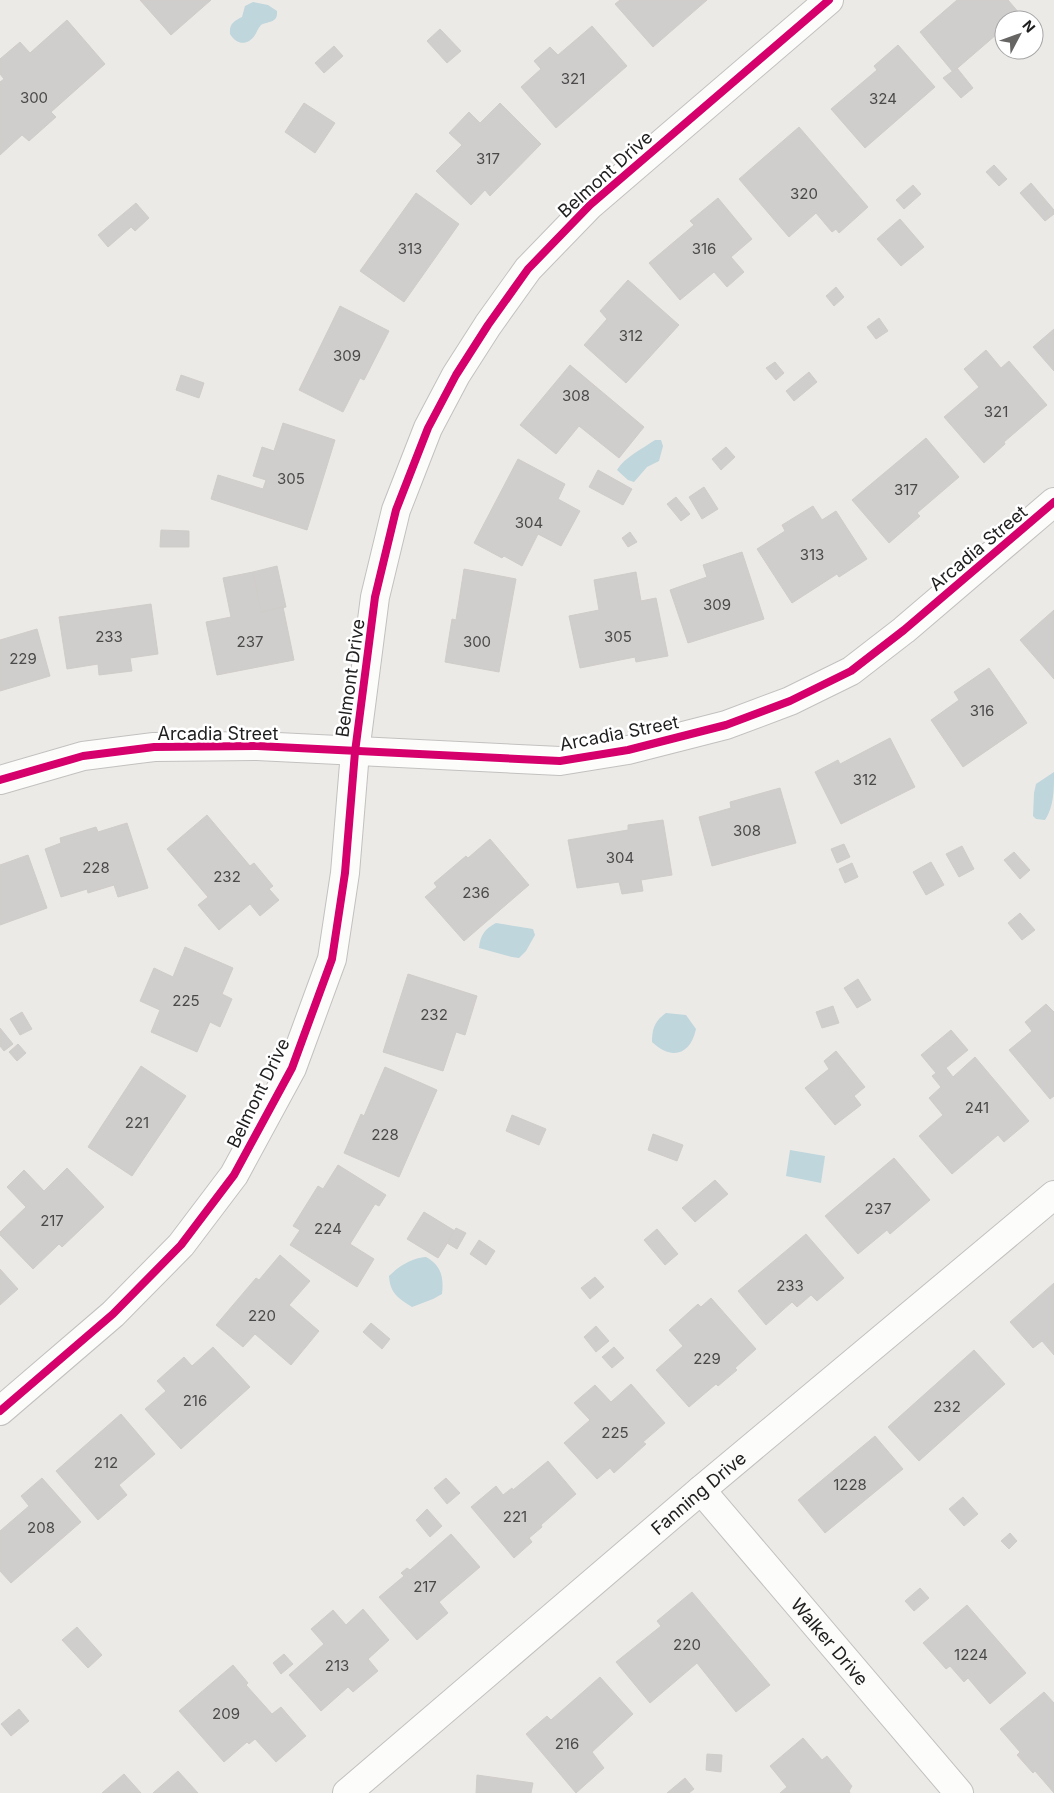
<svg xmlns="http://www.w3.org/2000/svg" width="1054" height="1793" font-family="Inter,sans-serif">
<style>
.water{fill:#bed6dc}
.building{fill:#d0cecc;stroke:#cfccc9}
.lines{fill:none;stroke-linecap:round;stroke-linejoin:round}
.minor-casing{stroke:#c2c1bf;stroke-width:30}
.minor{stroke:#fcfcfb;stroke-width:28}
.cycleway-casing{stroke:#fff;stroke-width:11}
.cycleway{stroke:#d6006c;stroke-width:8}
.labels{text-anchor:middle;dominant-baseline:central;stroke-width:5;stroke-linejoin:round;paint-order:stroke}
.number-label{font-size:15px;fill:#4a4a4a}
.street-label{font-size:18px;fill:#1e1e1e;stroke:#fff}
</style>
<rect width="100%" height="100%" fill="#eceae7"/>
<g class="water">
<path d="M253,2L268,5L277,11C278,23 269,21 261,25C258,28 257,32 255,35C247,47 236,44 230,34C229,24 234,21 242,17L245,6Z"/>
<path d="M655,440H661L663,446L659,461L647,467L634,482L628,480L617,470C625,457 642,449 655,440Z"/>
<path d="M1054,772C1054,790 1054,806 1045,820L1036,819L1033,816L1034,793L1036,784Z"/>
<path d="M496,923L533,929L535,935L526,951L519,958L512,957L479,948C480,935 485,929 496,923Z"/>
<path d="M666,1013L686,1015L696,1029C690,1056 671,1060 652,1042C652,1028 655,1021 666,1013Z"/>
<polygon points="790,1150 825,1156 821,1183 786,1176"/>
<path d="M426,1257C441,1265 444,1277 442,1294L433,1299L412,1307C398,1298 390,1293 389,1276C399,1266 412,1258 426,1257Z"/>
</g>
<g class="building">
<polygon points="140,0 211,0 171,35"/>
<polygon points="620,0 707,0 653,47 615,4"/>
<polygon points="957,0 1008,0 1020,14 1013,20 1004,20 1004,28 953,72 920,32"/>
<polygon points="67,20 105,64 51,112 56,117 29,141 22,135 0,155 0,82 4,79 0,74 0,59 20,42 30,53"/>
<polygon points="592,26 627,66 556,128 521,87 541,69 534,61 550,47 558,55"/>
<polygon points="440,29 461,51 447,63 427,41"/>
<polygon points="898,45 935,87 865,148 831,109 877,70 874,66"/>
<polygon points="334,46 343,56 324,73 315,63"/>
<polygon points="957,68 973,88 961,98 943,78"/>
<polygon points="304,103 335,123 315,153 285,132"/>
<polygon points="500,103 541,144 490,196 485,190 471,205 436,171 462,145 449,133 469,112 480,123"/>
<polygon points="799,127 868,207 839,233 836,229 832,232 816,213 789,237 739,179"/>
<polygon points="994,165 1007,179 999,186 986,172"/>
<polygon points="1031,183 1054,210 1054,214 1045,221 1020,193"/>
<polygon points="913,185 921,194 904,209 896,200"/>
<polygon points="416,193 459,224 404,302 360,271"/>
<polygon points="718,198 752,239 731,257 744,272 727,287 714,272 680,300 649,263 694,225 690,221"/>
<polygon points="136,203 149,218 135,231 131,227 108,247 98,235"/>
<polygon points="900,219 924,247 901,266 877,239"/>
<polygon points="628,280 679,325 626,383 584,345 607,319 600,311"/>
<polygon points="836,287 844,297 834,306 826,296"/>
<polygon points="340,306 389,331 364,380 360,378 343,412 299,390"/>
<polygon points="879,318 888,331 876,339 867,327"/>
<polygon points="1054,329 1054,371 1033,347"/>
<polygon points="986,350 1001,368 1009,361 1047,405 1004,442 1005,444 984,463 944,417 979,387 964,369"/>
<polygon points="775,362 784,373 776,380 766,368"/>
<polygon points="570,365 644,427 619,458 579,426 556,454 520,425"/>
<polygon points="809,372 817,382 794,401 786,391"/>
<polygon points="181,375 204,383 199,398 176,390"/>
<polygon points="283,423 335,440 307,530 211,499 218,475 263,489 266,480 253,476 262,447 274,451"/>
<polygon points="926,438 959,477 917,513 920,516 889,543 852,500"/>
<polygon points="726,447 735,457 721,470 712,459"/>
<polygon points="518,459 565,484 558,499 580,511 561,546 538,534 522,566 504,556 502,558 474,543"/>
<polygon points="598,470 632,489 623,505 589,487"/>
<polygon points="704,487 718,509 702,519 689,497"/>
<polygon points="676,497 690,514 681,521 667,504"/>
<polygon points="813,506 822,520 836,511 867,559 839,577 837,574 792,603 757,549 785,531 782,525"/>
<polygon points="161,530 189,531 189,547 160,547"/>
<polygon points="630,532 637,542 628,547 622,538"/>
<polygon points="742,552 764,619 688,643 670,590 707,577 703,565"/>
<polygon points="277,566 286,607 261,612 253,572"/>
<polygon points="464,569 516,579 499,672 445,662 452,619 456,620"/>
<polygon points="253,572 261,612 283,607 294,660 217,675 206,622 231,617 223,578"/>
<polygon points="636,572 641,601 656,598 668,656 636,662 635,657 580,668 569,616 599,610 594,580"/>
<polygon points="151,604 158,654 130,658 132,671 99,675 98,664 67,669 59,617"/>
<polygon points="1054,610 1054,679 1020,640"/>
<polygon points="37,629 50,676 0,691 0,640"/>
<polygon points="989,668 1027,723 963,767 931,720 959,700 954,692"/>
<polygon points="890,738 915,787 841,824 815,772 838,760 840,764"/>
<polygon points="780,788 796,843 712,866 699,817 731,808 730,802"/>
<polygon points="207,815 250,866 254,863 273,886 269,889 279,900 260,916 250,904 219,930 198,905 208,897 167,849"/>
<polygon points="663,820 672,875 641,880 643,891 622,894 619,882 577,888 568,840 628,830 628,825"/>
<polygon points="127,823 148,888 118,897 114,885 88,893 87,889 61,897 45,849 61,843 60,838 96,827 98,832"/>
<polygon points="490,839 529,885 464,941 425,897 437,887 434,883 466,856 468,858"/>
<polygon points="844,844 850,857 837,863 831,849"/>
<polygon points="962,846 974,869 959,877 946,854"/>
<polygon points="1014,852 1030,870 1020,879 1004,860"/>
<polygon points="28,855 47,908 0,925 0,865"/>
<polygon points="931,862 944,885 926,895 913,872"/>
<polygon points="852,863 858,877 845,883 839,869"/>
<polygon points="1020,913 1035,930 1022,940 1008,923"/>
<polygon points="185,947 233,968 222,994 232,999 220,1027 210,1022 197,1052 151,1032 160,1010 140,1001 154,968 173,977"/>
<polygon points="408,974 477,996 465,1035 456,1032 443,1071 383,1052"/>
<polygon points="858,979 871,1000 857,1008 844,988"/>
<polygon points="1046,1004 1054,1012 1054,1096 1050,1099 1009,1050 1032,1031 1025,1022"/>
<polygon points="833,1006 839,1023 822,1028 816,1012"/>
<polygon points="22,1012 32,1029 20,1035 10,1019"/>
<polygon points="0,1028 13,1044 4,1051 0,1046"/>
<polygon points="951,1030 968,1050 946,1068 953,1077 975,1057 1029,1121 1004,1142 998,1135 952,1174 919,1136 943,1115 929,1098 941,1087 932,1076 936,1073 921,1055"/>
<polygon points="18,1044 26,1053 17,1061 9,1052"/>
<polygon points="836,1051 865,1087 854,1096 861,1105 835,1125 805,1088 829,1069 824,1061"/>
<polygon points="141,1066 186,1096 132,1176 88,1147"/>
<polygon points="385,1067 437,1090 399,1177 344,1153 361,1114 364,1116"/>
<polygon points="512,1115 546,1129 539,1145 506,1131"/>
<polygon points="653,1134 683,1145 677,1161 648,1150"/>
<polygon points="894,1158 930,1200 890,1234 887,1230 858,1254 825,1216"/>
<polygon points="338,1165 386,1195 379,1206 375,1204 350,1244 374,1259 357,1287 290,1245 300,1230 293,1226 318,1186 323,1189"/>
<polygon points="67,1168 104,1207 62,1247 59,1244 33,1269 0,1235 0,1232 26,1207 7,1187 24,1170 44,1191"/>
<polygon points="715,1180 728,1194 695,1222 682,1208"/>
<polygon points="424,1212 455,1231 438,1258 407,1239"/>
<polygon points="456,1228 466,1233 457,1249 447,1243"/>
<polygon points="657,1229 678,1254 665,1265 644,1240"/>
<polygon points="806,1234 844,1278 817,1301 811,1295 797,1307 792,1302 766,1325 738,1291"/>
<polygon points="479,1240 495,1251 486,1265 470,1254"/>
<polygon points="280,1255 310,1281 289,1305 319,1331 291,1365 255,1334 243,1347 216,1325 256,1278 259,1280"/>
<polygon points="0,1269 18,1289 0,1305"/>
<polygon points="595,1277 604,1287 590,1299 581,1288"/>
<polygon points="1054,1283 1054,1355 1042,1341 1033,1348 1010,1322"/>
<polygon points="711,1298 756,1349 735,1368 737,1370 718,1386 716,1384 689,1407 656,1370 683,1346 669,1330 698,1304 701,1307"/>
<polygon points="371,1323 390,1339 382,1349 363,1332"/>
<polygon points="596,1326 609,1341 596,1352 584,1337"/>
<polygon points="213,1347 250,1387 181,1449 145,1409 166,1391 157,1381 184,1357 192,1366"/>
<polygon points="614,1347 624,1358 612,1368 602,1357"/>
<polygon points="974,1350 1005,1384 919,1461 888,1427"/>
<polygon points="631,1384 665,1423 643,1442 646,1444 614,1473 610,1468 597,1479 564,1443 590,1420 574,1403 595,1385 611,1402"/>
<polygon points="121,1414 155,1454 119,1485 127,1495 98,1520 56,1471"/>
<polygon points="875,1436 903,1469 825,1533 798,1500"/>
<polygon points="548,1461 576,1494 541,1525 542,1527 529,1538 532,1542 514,1558 471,1507 496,1486 503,1495 512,1488 513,1490"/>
<polygon points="42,1478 81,1522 11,1583 0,1571 0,1531 29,1506 21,1496"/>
<polygon points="446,1478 460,1493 447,1504 434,1488"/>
<polygon points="963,1497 978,1514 964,1526 949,1509"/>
<polygon points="427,1509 442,1526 430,1537 416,1520"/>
<polygon points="1010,1533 1017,1541 1009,1549 1001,1541"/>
<polygon points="451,1534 480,1567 439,1602 448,1613 417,1640 379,1597 404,1576 401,1573 407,1568 410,1570"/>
<polygon points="920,1588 929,1598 914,1611 905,1601"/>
<polygon points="692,1592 770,1685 736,1712 697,1663 650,1703 616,1662 661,1626 657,1621"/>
<polygon points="967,1605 1026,1673 990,1704 968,1678 964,1682 950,1666 946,1669 923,1643"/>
<polygon points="363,1609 389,1640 368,1659 378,1671 353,1692 348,1687 321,1711 289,1675 324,1644 311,1629 333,1610 346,1625"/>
<polygon points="77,1627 102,1655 88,1668 62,1640"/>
<polygon points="284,1654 293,1664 281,1674 273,1663"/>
<polygon points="233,1665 248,1683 246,1685 272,1714 281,1707 306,1736 276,1762 255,1739 249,1744 247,1742 224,1762 179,1711"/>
<polygon points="600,1677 633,1714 592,1752 604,1768 576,1793 526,1734 547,1716 551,1720"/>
<polygon points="1044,1692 1054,1703 1054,1793 1035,1771 1033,1773 1017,1755 1020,1752 1000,1729"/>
<polygon points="19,1709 29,1721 11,1736 1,1724"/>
<polygon points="803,1738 822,1760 827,1756 852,1786 849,1791 850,1793 780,1793 787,1787 770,1766"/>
<polygon points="707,1754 722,1755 721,1772 706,1770"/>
<polygon points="178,1771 198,1793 153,1793"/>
<polygon points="124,1774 141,1793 102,1793"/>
<polygon points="477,1775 533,1783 531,1793 476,1793"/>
<polygon points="685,1778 694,1789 689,1793 667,1793"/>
</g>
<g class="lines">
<g class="minor-casing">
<g id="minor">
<polyline points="0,780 83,756 154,747 257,746 560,761 628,750 726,725 790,701 851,671 904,630 1054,502"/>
<polyline points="0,1411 113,1314 181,1245 234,1175 292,1068 332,959 345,873 355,752 375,597 396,510 428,428 456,375 488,325 528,269 590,205 829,0"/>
<path id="s1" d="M701,1490L959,1793"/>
<path id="s2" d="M347,1793L701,1490L1054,1195"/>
</g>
</g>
<use href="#minor" class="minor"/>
<g class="cycleway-casing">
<g id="cycleway">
<polyline points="0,780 83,756 154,747 257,746 560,761 628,750 726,725 790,701 851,671 904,630 1054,502"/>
<polyline points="0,1411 113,1314 181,1245 234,1175 292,1068 332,959 345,873 355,752 375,597 396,510 428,428 456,375 488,325 528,269 590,205 829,0"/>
</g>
</g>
<use href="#cycleway" class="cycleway"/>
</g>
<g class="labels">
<g class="number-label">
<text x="573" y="78">321</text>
<text x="34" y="97">300</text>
<text x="883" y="98">324</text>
<text x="488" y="158">317</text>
<text x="804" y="193">320</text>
<text x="410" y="248">313</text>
<text x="704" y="248">316</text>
<text x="631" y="335">312</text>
<text x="347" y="355">309</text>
<text x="576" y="395">308</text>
<text x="996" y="411">321</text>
<text x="291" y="478">305</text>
<text x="906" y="489">317</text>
<text x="529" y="522">304</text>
<text x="812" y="554">313</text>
<text x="717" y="604">309</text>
<text x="109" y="636">233</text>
<text x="618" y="636">305</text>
<text x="250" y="641">237</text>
<text x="477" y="641">300</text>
<text x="23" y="658">229</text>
<text x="982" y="710">316</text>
<text x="865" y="779">312</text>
<text x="747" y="830">308</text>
<text x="620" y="857">304</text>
<text x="96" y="867">228</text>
<text x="227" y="876">232</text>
<text x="476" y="892">236</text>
<text x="186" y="1000">225</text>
<text x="434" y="1014">232</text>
<text x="977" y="1107">241</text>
<text x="137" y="1122">221</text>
<text x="385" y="1134">228</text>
<text x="878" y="1208">237</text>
<text x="52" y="1220">217</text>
<text x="328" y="1228">224</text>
<text x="790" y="1285">233</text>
<text x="262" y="1315">220</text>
<text x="707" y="1358">229</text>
<text x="195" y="1400">216</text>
<text x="947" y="1406">232</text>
<text x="615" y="1432">225</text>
<text x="106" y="1462">212</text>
<text x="850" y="1484">1228</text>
<text x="515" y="1516">221</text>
<text x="41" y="1527">208</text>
<text x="425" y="1586">217</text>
<text x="687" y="1644">220</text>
<text x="971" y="1654">1224</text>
<text x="337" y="1665">213</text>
<text x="226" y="1713">209</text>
<text x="567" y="1743">216</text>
</g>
<g class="street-label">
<text transform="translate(605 174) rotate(-42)">Belmont Drive</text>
<text transform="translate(978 548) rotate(-40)">Arcadia Street</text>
<text transform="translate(350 678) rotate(-82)">Belmont Drive</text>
<text x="218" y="733">Arcadia Street</text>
<text transform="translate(619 733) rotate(-11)">Arcadia Street</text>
<text transform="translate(258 1093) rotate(-64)">Belmont Drive</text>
<text stroke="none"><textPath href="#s2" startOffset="462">Fanning Drive</textPath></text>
<text stroke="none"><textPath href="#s1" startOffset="199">Walker Drive</textPath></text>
</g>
</g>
<g transform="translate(1019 35) rotate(49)"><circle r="24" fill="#ffffff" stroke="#a5a5a5"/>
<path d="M0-4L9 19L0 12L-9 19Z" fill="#666564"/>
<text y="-8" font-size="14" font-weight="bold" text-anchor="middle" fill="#1e1e1e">N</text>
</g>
</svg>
